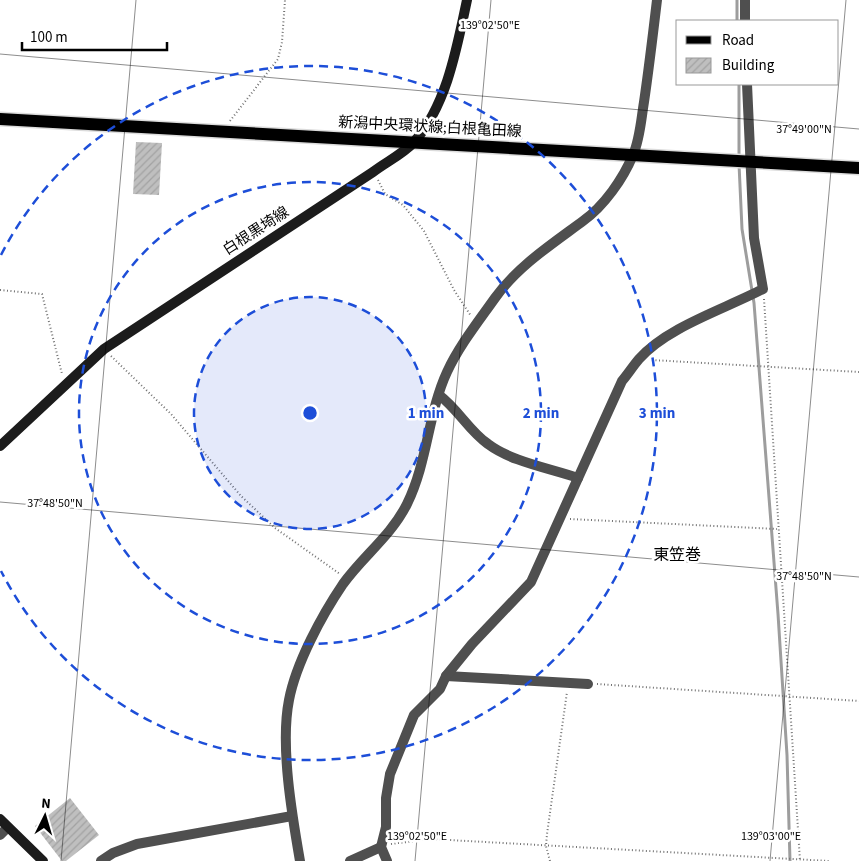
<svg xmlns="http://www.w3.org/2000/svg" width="859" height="861" font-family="'Source Sans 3','Noto Sans JP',sans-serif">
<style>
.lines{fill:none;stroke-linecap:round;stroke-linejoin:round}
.stream{stroke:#9d9d9d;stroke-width:3}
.building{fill:url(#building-hatch)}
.primary-casing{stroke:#dbdbdb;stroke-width:15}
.path{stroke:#717171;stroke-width:2;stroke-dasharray:1 2.5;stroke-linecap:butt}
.street{stroke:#4f4f4f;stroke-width:10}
.secondary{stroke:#1c1c1c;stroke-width:10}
.primary{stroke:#000;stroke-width:12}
.ticks{fill:none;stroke:#000;stroke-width:1;stroke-opacity:0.45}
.ring{fill:none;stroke:#1d4ed8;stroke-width:2.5;stroke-dasharray:9 6}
.labels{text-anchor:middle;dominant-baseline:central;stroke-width:5;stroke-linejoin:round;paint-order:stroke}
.street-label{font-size:15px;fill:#000;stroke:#fff}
.neighbourhood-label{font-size:16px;fill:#000;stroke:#fff}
.ticks-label{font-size:12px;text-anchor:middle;fill:#000;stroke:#fff;stroke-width:5;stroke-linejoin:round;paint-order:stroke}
.centre{fill:#1d4ed8;stroke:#fff;stroke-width:2.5}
.ring-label{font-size:15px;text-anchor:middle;font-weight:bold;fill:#1d4ed8;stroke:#fff;stroke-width:5;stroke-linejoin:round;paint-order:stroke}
</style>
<defs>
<pattern id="building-hatch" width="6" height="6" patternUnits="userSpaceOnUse" patternTransform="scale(1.25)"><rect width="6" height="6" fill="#bfbfbf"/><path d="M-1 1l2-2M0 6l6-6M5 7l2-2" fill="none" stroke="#a2a2a2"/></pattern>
</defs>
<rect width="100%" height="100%" fill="#fff"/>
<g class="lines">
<g class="stream">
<polyline points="737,0 737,21"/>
<polyline points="739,158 739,84"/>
<polyline points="739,164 742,229 754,303 778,614 787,755 790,861"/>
</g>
</g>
<g class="building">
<polygon points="136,142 162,143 159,195 133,194"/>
<polygon points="70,798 99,835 66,861 62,861 35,826"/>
</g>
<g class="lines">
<g class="primary-casing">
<polyline id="primary" points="0,119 859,168"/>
</g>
<g class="path">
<polyline points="230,121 278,59 282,42 285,0"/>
<polyline points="378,180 385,194 403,205 424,231 454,290 471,316"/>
<polyline points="0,290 42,294 62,374"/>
<polyline points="764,299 800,861"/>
<polyline points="111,356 171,414 241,496 275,528 340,574"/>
<polyline points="652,360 859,372"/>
<polyline points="570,519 777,529"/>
<polyline points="597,684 859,701"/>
<polyline points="391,844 431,839 829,861"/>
<polyline points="550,861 546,846 547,834 567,692"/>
</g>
<g class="street">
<polyline points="745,0 745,21"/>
<path d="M439,395C458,409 469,431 488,444C512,462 549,468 578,478"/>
<polyline points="446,676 588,684"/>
<polyline points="0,835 7,828"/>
<polyline points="101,861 113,853 137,844 292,816"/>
<path d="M300,861C292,815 280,745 289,700C296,663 322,615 343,584C363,556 391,536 407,504C428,461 428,413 447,372C459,346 478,322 495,298C518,266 552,244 583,221C604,206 623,179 633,155C640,139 641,120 644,102C649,68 653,34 657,0"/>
<polyline points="350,861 381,847"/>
<path d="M387,861L381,847L386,827V798L390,774L414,715L440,689L446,676L472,644L531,582L622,381C628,374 633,366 639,359C667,327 725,309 763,289L754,238L747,84"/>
</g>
<g class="secondary">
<path d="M0,446L104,349L373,172C386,162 403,154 414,142C447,105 457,47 467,0"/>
<polyline points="0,819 43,861"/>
</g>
<use href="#primary" class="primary"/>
</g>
<path class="ticks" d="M0,54L859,129M0,502L859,577M61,861L136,0M415,861L491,0M770,861L846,0"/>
<circle cx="310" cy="413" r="116" fill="#1d4ed8" fill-opacity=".12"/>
<g class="ring">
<circle cx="310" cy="413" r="116"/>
<circle cx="310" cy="413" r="231"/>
<path d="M1 255A347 347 0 1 1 1 571"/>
</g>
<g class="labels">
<g class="street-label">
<text transform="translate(430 127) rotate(3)">新潟中央環状線;白根亀田線</text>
<text transform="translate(256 231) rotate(-33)">白根黒埼線</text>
</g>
<g class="neighbourhood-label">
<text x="677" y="555">東笠巻</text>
</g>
</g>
<g class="ticks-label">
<text x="490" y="29">139°02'50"E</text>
<text x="804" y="133">37°49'00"N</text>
<text x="55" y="507">37°48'50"N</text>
<text x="804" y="580">37°48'50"N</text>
<text x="417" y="840">139°02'50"E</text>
<text x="771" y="840">139°03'00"E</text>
</g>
<circle cx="310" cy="413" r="8" class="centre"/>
<g class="ring-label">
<text x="426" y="418">1 min</text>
<text x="541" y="418">2 min</text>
<text x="657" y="418">3 min</text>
</g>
<rect x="676" y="20" width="162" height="65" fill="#ffffff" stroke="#999999"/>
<rect x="686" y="36" width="25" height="8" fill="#000000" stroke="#999999"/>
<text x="722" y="45" font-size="15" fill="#000000">Road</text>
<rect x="686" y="58" width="25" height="15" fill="url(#building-hatch)" stroke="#999999"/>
<text x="722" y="70" font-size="15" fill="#000000">Building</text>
<g transform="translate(45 816) rotate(5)" stroke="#ffffff" stroke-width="4" paint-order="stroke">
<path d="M0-4L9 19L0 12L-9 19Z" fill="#000000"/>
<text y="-8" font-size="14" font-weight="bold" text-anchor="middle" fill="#000000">N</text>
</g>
<path d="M22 42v8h145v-8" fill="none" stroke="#000000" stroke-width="2.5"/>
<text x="30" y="42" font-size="15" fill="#000000" stroke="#ffffff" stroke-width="4" paint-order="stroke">100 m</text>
</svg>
